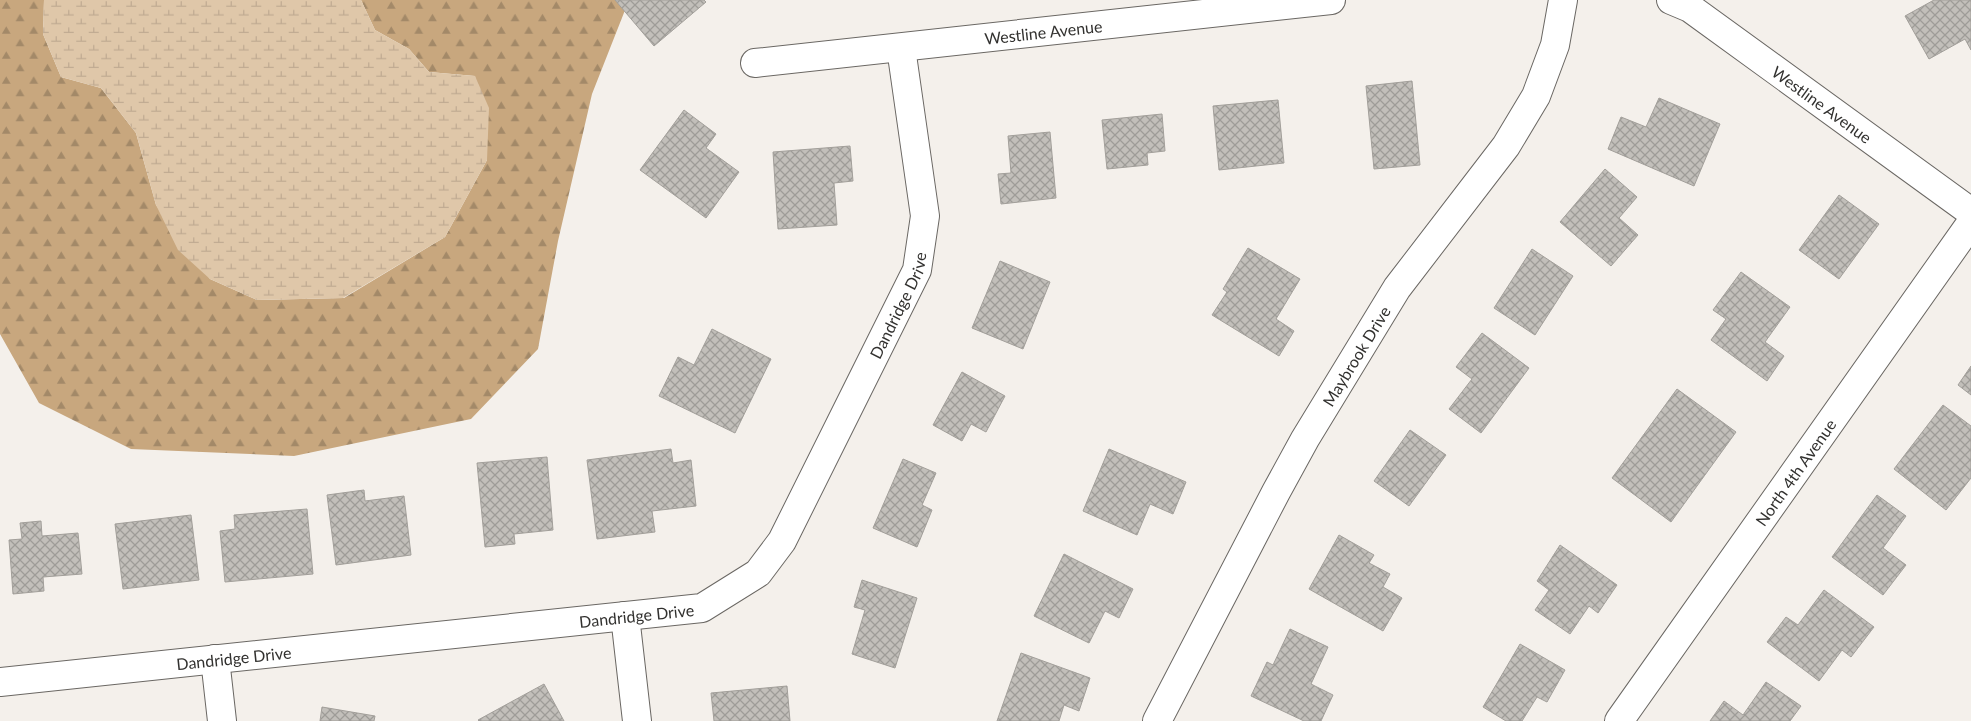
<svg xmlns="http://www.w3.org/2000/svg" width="1971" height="721" font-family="Lato,sans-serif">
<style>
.forest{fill:url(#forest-firs)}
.wetland{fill:url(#wetland-marsh)}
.building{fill:url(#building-cross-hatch);stroke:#a29f9a}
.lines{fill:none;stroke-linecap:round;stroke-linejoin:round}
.street-casing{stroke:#6a6763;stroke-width:30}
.street{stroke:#fff;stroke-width:28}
.labels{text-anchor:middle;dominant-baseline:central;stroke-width:4.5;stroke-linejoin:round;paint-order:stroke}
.street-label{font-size:16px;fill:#32312f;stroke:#fefefd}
</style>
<defs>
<pattern id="forest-firs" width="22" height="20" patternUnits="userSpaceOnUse" patternTransform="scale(1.25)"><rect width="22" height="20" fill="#c8a77e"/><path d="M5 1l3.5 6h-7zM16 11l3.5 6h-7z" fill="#a38968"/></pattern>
<pattern id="wetland-marsh" width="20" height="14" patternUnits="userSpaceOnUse" patternTransform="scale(1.25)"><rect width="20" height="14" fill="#dfc7a9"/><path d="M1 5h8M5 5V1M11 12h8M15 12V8" fill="none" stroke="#c0ab92"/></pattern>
<pattern id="building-cross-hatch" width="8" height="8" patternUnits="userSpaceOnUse" patternTransform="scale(1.25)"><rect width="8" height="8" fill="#c2bfba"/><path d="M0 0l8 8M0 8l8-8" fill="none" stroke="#9e9c98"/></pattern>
</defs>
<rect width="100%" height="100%" fill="#f4f0eb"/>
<polygon class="forest" points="0,0 44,0 43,34 61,77 101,88 136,133 156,205 210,279 257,300 344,298 445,237 487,160 475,76 429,72 409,49 375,30 361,0 629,0 592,94 558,241 538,349 471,419 294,456 131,449 39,403 0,334"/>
<polygon class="wetland" points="44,0 361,0 375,30 409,49 429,72 475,76 489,108 487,160 445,237 343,298 257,300 210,279 178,250 156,205 136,133 101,88 61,77 43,34"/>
<g class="building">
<polygon points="615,0 704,0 706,2 654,46"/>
<polygon points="1934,0 1971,0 1971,50 1965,39 1929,59 1905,16"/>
<polygon points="1412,81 1420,165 1374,169 1366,86"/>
<polygon points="1659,98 1720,124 1694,186 1608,149 1621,117 1646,127"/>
<polygon points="1278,100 1284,163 1219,170 1213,106"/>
<polygon points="684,110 716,134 706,148 739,172 706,218 640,170"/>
<polygon points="1162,114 1165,151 1147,153 1148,165 1107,169 1102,120"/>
<polygon points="1050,132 1056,198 1001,204 998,174 1011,173 1008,136"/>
<polygon points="850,146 853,181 834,183 837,225 778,229 773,152"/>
<polygon points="1605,169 1637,197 1619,218 1638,235 1611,266 1560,222"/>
<polygon points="1839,195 1879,224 1839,279 1799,250"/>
<polygon points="1248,248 1300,279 1276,319 1294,331 1279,356 1212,315 1227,292 1223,289"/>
<polygon points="1532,249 1573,276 1535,335 1494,308"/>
<polygon points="1000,261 1050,282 1023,349 972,328"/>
<polygon points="1741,272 1790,307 1765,342 1784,356 1767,381 1711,340 1726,319 1713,310"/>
<polygon points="712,329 771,359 735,433 659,396 678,357 694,365"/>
<polygon points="1482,333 1529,368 1481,433 1449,409 1472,379 1456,367"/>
<polygon points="1971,366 1971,395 1958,385"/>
<polygon points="962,372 1005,396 986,432 971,424 962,441 933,425"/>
<polygon points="1677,389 1736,432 1671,522 1612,478"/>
<polygon points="1943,405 1971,426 1971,478 1946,510 1894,469"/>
<polygon points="1410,430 1446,455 1409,506 1374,481"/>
<polygon points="671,449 673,463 691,460 696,506 652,511 655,532 597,539 587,460"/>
<polygon points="1109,449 1186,482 1173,514 1150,504 1137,535 1083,511"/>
<polygon points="547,457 553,530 514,534 515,544 485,547 477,463"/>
<polygon points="903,459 936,473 922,505 932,510 917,547 873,528"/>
<polygon points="364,490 365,501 404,496 411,555 336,565 327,495"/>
<polygon points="1877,495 1906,516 1883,548 1906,565 1883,595 1832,557"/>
<polygon points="307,509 313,574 225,582 220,531 235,529 234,515"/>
<polygon points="191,515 199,580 123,589 115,524"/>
<polygon points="41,521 42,536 78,533 82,574 43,577 44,591 13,594 9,540 22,539 20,523"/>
<polygon points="1339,535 1374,555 1369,563 1390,574 1383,587 1402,598 1383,631 1309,589"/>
<polygon points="1560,545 1617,585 1598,613 1589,606 1570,634 1535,610 1549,590 1537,581"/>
<polygon points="1064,554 1133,589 1119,618 1105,611 1089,643 1034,616"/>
<polygon points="862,580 917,598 895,668 852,654 865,610 854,607"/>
<polygon points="1824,590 1874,627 1851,657 1842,650 1819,681 1767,642 1786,617 1798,625"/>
<polygon points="1290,629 1328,647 1311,684 1333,695 1321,721 1304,721 1251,696 1267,662 1273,665"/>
<polygon points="1520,644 1565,670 1547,702 1537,697 1522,721 1506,721 1483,707"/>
<polygon points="1021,653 1090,678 1079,711 1064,705 1059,721 997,721"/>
<polygon points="1766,682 1801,706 1790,721 1710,721 1724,701 1743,715"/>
<polygon points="544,684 564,721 479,721 478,720"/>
<polygon points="787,686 790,721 714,721 711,693"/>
<polygon points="322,707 375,716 374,721 320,721"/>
</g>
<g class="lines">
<g class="street-casing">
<g id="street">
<path id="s1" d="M1671,0L1690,8L1971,212"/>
<path id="s2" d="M755,63L1331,0"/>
<polyline points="625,616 637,721"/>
<polyline points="215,659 222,721"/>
<path id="s3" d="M0,682L702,608L758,573L782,541L917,270L925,216L901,48"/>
<path id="s4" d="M1157,721L1276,492L1305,439L1397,288L1506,146L1536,96L1555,45L1563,0"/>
<path id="s5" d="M1619,721L1971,223"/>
</g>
</g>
<use href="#street" class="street"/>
</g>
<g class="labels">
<g class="street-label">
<text stroke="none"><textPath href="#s2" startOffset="290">Westline Avenue</textPath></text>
<text stroke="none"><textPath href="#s1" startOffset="184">Westline Avenue</textPath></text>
<text stroke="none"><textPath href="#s3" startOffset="1075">Dandridge Drive</textPath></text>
<text stroke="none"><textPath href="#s4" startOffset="416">Maybrook Drive</textPath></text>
<text stroke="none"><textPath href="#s5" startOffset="305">North 4th Avenue</textPath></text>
<text stroke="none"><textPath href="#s3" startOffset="640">Dandridge Drive</textPath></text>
<text stroke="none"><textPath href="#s3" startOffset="235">Dandridge Drive</textPath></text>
</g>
</g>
</svg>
